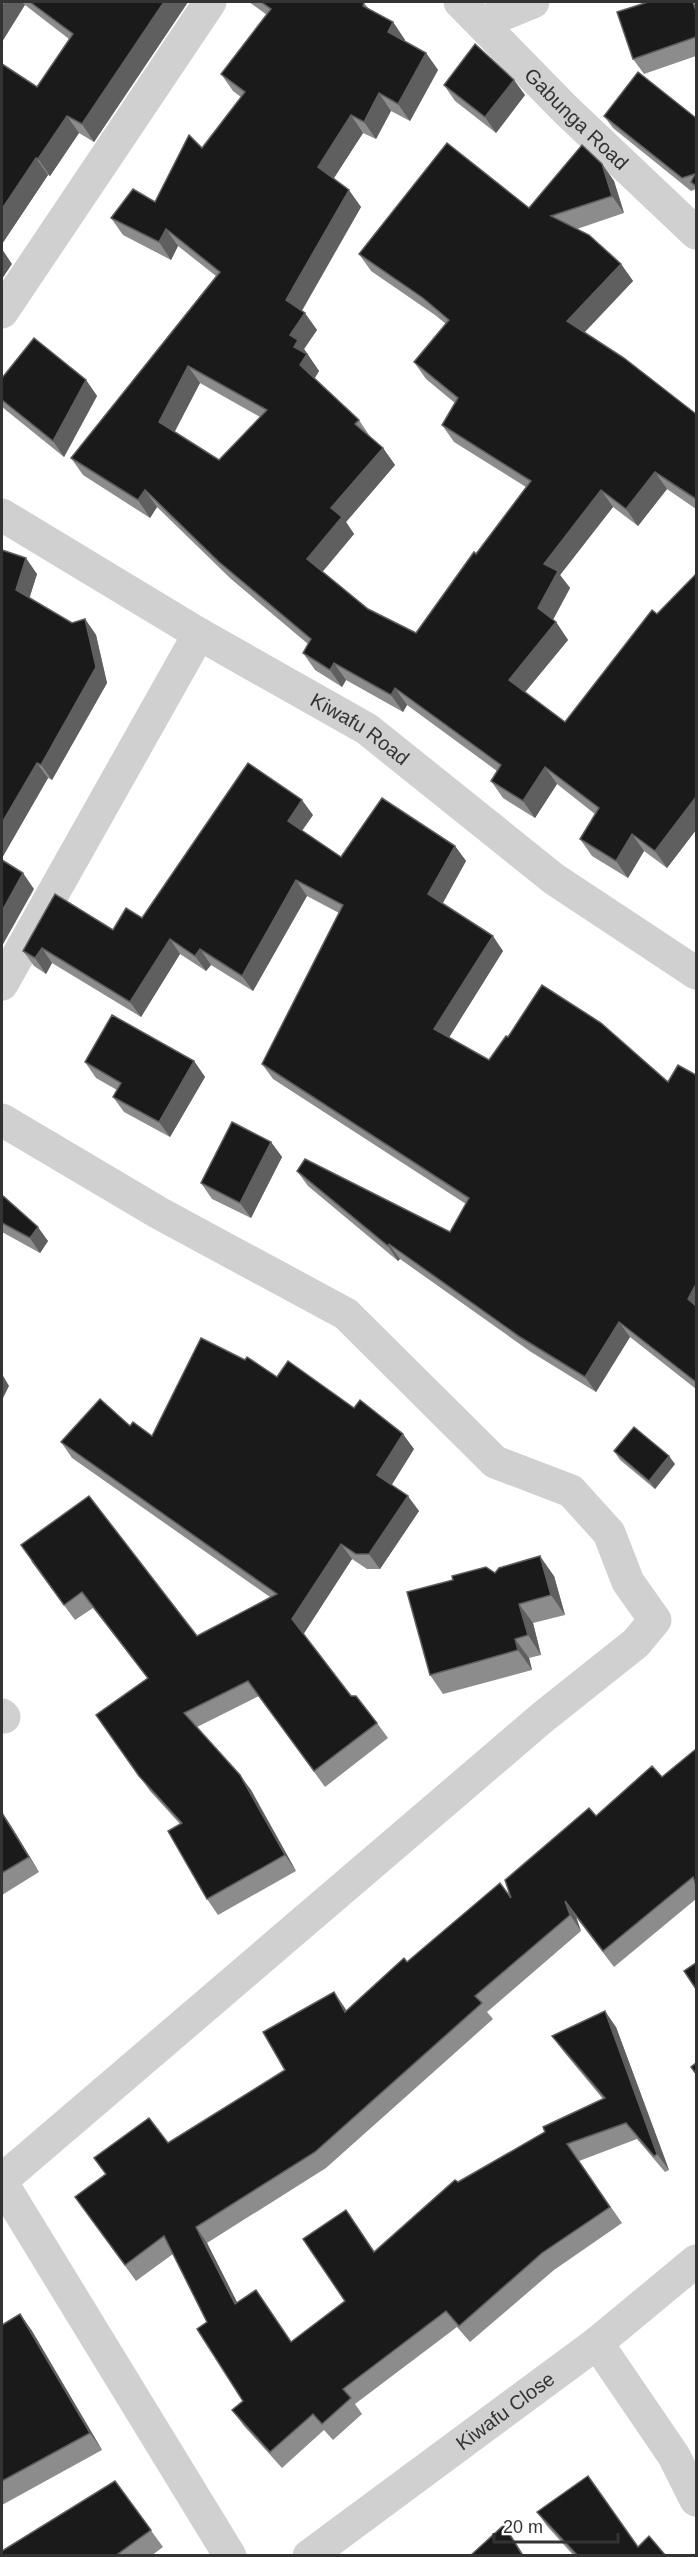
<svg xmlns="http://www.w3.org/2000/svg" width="698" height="2557" font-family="Arial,sans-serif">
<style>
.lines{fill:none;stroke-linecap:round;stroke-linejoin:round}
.street{stroke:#d0d0d0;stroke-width:33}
.wall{fill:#8c8c8c;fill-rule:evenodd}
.shaded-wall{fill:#5f5f5f}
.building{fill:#1a1a1a;stroke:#5f5f5f;stroke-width:1.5;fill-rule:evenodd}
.labels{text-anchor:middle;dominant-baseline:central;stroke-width:6;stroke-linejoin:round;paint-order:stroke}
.street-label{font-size:20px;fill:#333;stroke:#fff}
</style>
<rect width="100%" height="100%" fill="#fff"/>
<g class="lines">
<g class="street">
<path id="s1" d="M460,2L566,110L696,233"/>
<polyline points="481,23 533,2"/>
<polyline points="2,312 210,2"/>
<path id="s2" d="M2,515L199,634L367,729L554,879L696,973"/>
<polyline points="2,984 199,634"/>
<polyline points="2,1120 159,1213 346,1314 495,1462 571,1491 609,1533 628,1582 655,1620 636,1643 543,1717 2,2180"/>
<polyline points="2,1715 4,1717"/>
<polyline points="2,2183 230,2556"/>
<polyline points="597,2343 674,2456 696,2500"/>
<path id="s3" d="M309,2556L597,2343L696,2261"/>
</g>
</g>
<g class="wall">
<polygon points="2,2 188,2 94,142 79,133 50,176 48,175 2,244 2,64 37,87 69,39 25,5"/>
<path d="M249,2H362L364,3L369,9L393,22L405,40L404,41L426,53L438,70L410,121L391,111L376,139L363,133L334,178L361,207L302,311L317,330L304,349L319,371L315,378L359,420L371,438L383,448L395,465L346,522L354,534L322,572L368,609L416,633L526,487L454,442L442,425L455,403L426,379L414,362L446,324L435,315L371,271L359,254L529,208L602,164L614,181L624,213L577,229L621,264L633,281L584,333L696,414V509L667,489L638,526L613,507L560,575L570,588L553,620L556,622L568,640L525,692L565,722L657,614L696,574V830L667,868L644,851L628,878L592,856L580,839L595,814L557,784L535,818L503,798L491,781L497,771L407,705L403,712L346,680L342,687L315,670L303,653L308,644L231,579L157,507L150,518L83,475L71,458L216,276L178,246L171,260L123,235L111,218L155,202L202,148L241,97L233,91L221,74L267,15ZM200,383L260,417L219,460L174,432Z"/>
<polygon points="696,2 696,56 644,74 633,59"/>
<polygon points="444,85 525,95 496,133 455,101"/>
<polygon points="604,116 696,118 696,189 691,191 613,128"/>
<polygon points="2,378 86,380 97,396 64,457 2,407"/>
<polygon points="2,550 37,574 29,598 72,623 85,619 96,635 107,683 52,780 48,778 2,858"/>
<polygon points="313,815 302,831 341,857 455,846 466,861 442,904 503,951 449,1037 489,1060 508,1037 668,1082 696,1075 696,1389 630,1337 596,1392 531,1352 400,1259 398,1261 308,1186 297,1171 450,1232 466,1204 273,1079 262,1064 339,913 307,896 253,991 211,965 206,971 180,954 141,1017 52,963 46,974 34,966 23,951 113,930 142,918"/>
<polygon points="194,1061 205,1077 170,1137 124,1112 113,1097 117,1090 96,1078 85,1062"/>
<polygon points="271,1142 282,1157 251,1218 212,1199 201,1183"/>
<polygon points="2,1195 48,1241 40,1253 2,1232"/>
<polygon points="277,1377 354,1408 414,1449 391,1485 419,1511 380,1569 367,1569 352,1559 303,1634 351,1696 377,1723 388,1738 325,1787 259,1696 197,1727 251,1790 296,1871 218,1915 207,1899 180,1824 150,1791 96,1715 148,1679 93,1608 75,1620 31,1561 197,1636 270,1597 72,1458 61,1442 130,1426 152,1436"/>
<polygon points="614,1451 675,1464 655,1489 620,1460"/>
<polygon points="495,1573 554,1576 565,1615 533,1623 541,1655 529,1658 532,1670 443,1694 430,1675"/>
<polygon points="696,1749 696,1899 614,1967 576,1917 581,1931 487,2012 493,2019 326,2168 207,2243 237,2302 256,2290 291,2342 345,2301 375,2252 458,2182 603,2099 564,2052 552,2036 616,2027 669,2170 665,2172 637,2139 579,2161 622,2223 554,2270 470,2342 457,2327 355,2404 362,2414 333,2440 324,2430 282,2468 244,2426 232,2410 243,2401 207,2322 173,2254 136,2281 75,2197 106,2174 168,2143 285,2070 346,2011 407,1962 511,1898 596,1816 662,1777"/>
<polygon points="2,1813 11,1826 39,1872 2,1895"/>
<polygon points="20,2314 32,2331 102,2450 2,2505 2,2325"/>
<polygon points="115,2481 163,2547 151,2556 2,2556"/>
<polygon points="537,2512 638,2547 666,2556 574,2556 547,2526"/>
</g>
<g class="shaded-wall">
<polygon points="4,2 22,2 25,5 2,42 2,6"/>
<polygon points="164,2 188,2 94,142 82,124"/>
<polygon points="393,22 405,40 400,49 388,32"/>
<polygon points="426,53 438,70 410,121 398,104"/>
<polygon points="514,80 525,95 496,133 485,117"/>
<polygon points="379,93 391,111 376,139 364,122"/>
<polygon points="351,115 363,133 330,184 318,167"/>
<polygon points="67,116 79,133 50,176 38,159"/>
<polygon points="36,158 48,175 2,244 2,209"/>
<polygon points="602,164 614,181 624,213 612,196"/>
<polygon points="349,190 361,207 298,317 286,300"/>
<polygon points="166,229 178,246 171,260 159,242"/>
<polygon points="2,249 12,264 2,279"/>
<polygon points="621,264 633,281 579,338 567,321"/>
<polygon points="305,313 317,330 304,349 319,371 312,382 300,365 290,335"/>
<polygon points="188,366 200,383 171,439 159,422"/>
<polygon points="86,380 97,396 64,457 53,441"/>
<polygon points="383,448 395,465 346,522 354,534 319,576 307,559 331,508"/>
<polygon points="655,472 667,489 638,526 626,509"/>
<polygon points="145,490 157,507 150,518 138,500"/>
<polygon points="601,490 613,507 560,575 570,588 550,625 538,608 544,564"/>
<polygon points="26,558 37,574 27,606 16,590"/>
<polygon points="85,619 96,635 107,683 52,780 41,765"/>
<polygon points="556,622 568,640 521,697 509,680"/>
<polygon points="334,663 346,680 342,687 330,670"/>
<polygon points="395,688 407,705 403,712 391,695"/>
<polygon points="37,763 48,778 2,858 2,823"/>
<polygon points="545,767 557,784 535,818 523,801"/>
<polygon points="696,797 696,830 667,868 655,851"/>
<polygon points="302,800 313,815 298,836 288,821"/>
<polygon points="632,834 644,851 628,878 616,861"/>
<polygon points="455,846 466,861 439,910 428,894"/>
<polygon points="23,873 34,889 2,946 2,911"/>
<polygon points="296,880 307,896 253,991 242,976"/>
<polygon points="493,936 503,951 445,1044 434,1029"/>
<polygon points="170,939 180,954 141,1017 130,1002"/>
<polygon points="42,948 52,963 46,974 35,958"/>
<polygon points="200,949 211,965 206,971 195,956"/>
<polygon points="194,1061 205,1077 170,1137 159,1122"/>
<polygon points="271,1142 282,1157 251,1218 240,1203"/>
<polygon points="38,1227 48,1241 40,1253 30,1238"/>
<polygon points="389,1244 400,1259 398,1261 388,1246"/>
<polygon points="696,1284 696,1311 688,1299"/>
<polygon points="619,1322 630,1337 596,1392 585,1377"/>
<polygon points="2,1374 9,1386 2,1400"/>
<polygon points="403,1434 414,1449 388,1491 377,1475"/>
<polygon points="669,1456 675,1464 655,1489 649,1481"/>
<polygon points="408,1496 419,1511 380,1569 369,1554"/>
<polygon points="341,1544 352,1559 303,1635 292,1619"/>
<polygon points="540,1556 554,1576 565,1615 551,1595"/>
<polygon points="519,1604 533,1623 541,1655 528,1635"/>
<polygon points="515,1639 529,1658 532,1670 518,1650"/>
<polygon points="240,1775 251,1790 296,1871 285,1855"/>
<polygon points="2,1813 11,1826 39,1872 29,1857"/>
<polygon points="565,1901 576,1917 581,1931 570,1915"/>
<polygon points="334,1992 345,2008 356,2028 345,2012"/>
<polygon points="605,2011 616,2027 669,2170 657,2154"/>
<polygon points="196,2227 207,2243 246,2320 235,2304"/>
<polygon points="20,2314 32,2331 102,2450 90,2433"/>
<polygon points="504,2525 514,2540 524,2556 523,2556"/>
</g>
<g class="building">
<polygon points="30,2 164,2 82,124 67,116 38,159 36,158 2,209 2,64 37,87 73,34"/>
<path d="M261,2H362L364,3L363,6L393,22L388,32L426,53L398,104L379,93L364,122L351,115L318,167L349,190L286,300L305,313L290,335L298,340L294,347L307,354L300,365L359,420L355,424L383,448L331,508L342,517L307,559L368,609L416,633L474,552L476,554L531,481L442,425L458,398L414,362L449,320L423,298L359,254L447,143L529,208L582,145L602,164L612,196L551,216L589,235L621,264L567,321L624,358L696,414V499L655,472L626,509L601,490L544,564L558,571L538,608L556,622L509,680L565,722L652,610L657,614L696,574V797L655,851L632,834L616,861L580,839L599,808L545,767L523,801L491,781L501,765L395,688L391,695L334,663L330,670L303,653L311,639L219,562L145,490L138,500L71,458L220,272L166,229L159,242L111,218L133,189L155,202L189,135L202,148L245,92L221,74L271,9ZM188,366L267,410L219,460L159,422Z"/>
<polygon points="648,2 693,2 696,11 696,37 633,59 617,12"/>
<polygon points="475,44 514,80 485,117 444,85"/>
<polygon points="638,72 696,118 696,186 691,182 695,174 682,178 604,116"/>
<polygon points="34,338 86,380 53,441 2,400 2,378"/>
<polygon points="2,550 26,558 16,590 72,623 85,619 96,667 41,765 37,763 2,823"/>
<polygon points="248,763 302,800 288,821 341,857 382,798 455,846 428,894 493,936 434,1029 489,1060 506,1036 508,1037 542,985 601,1023 668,1082 678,1065 696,1075 696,1284 688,1299 696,1306 696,1382 619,1322 585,1377 520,1337 389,1244 388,1246 297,1171 305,1159 450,1232 469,1198 262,1064 343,905 296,880 242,976 200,949 195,956 170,939 130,1002 42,948 35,958 23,951 55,894 113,930 126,908 142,918"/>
<polygon points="2,860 23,873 2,911"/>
<polygon points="112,1015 194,1061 159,1122 113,1097 121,1083 85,1062"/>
<polygon points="232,1122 271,1142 240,1203 201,1183"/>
<polygon points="2,1195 38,1227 30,1238 2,1223"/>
<polygon points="201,1338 245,1360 247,1357 277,1377 288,1361 354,1408 360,1400 403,1434 377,1475 408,1496 369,1554 356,1554 341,1544 292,1619 351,1696 356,1696 377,1723 314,1771 248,1681 184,1713 240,1775 285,1855 207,1899 168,1831 182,1823 139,1776 96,1715 148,1678 82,1592 64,1605 21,1545 89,1496 197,1636 277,1594 61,1442 100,1399 130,1426 133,1422 152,1436"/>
<polygon points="634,1427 669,1456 649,1481 614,1451"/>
<polygon points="540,1556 551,1595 519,1604 528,1635 515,1639 518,1650 430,1675 407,1592 453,1580 452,1576 486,1567 495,1573 499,1568"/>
<polygon points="696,1749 696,1885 693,1877 603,1951 565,1901 570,1915 475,1996 482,2003 315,2152 196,2227 235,2304 256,2290 291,2342 345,2301 303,2239 346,2210 374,2252 455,2180 458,2182 545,2132 543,2127 605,2098 552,2036 605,2011 657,2154 654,2156 626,2123 567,2144 610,2207 542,2253 459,2326 446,2311 343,2389 351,2398 322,2424 313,2414 270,2452 232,2410 243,2401 197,2329 207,2322 164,2236 125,2265 75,2197 106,2174 94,2158 149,2118 168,2143 285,2070 263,2032 334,1992 345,2012 404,1958 407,1962 500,1883 511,1898 505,1880 589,1808 596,1816 652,1766 662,1777"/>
<polygon points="2,1813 29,1857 2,1873"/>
<polygon points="696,1963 696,1989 684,1971"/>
<polygon points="696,2063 696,2074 691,2067"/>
<polygon points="20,2314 90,2433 2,2481 2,2325"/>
<polygon points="588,2476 638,2547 649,2536 666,2556 578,2556 537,2512"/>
<polygon points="115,2481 151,2530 115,2556 2,2556 2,2551"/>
<polygon points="504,2525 523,2556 470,2556"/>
</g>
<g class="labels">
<g class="street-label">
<text stroke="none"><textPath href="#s1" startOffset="165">Gabunga Road</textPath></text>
<text stroke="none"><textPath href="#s2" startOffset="417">Kiwafu Road</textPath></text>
<text stroke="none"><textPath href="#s3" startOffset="244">Kiwafu Close</textPath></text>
</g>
</g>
<rect width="698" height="2557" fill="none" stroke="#333333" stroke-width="6"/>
<path d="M494 2533v9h124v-9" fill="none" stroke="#333333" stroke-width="3"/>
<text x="503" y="2533" font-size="18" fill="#333333" stroke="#ffffff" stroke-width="4.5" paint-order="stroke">20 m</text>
</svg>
